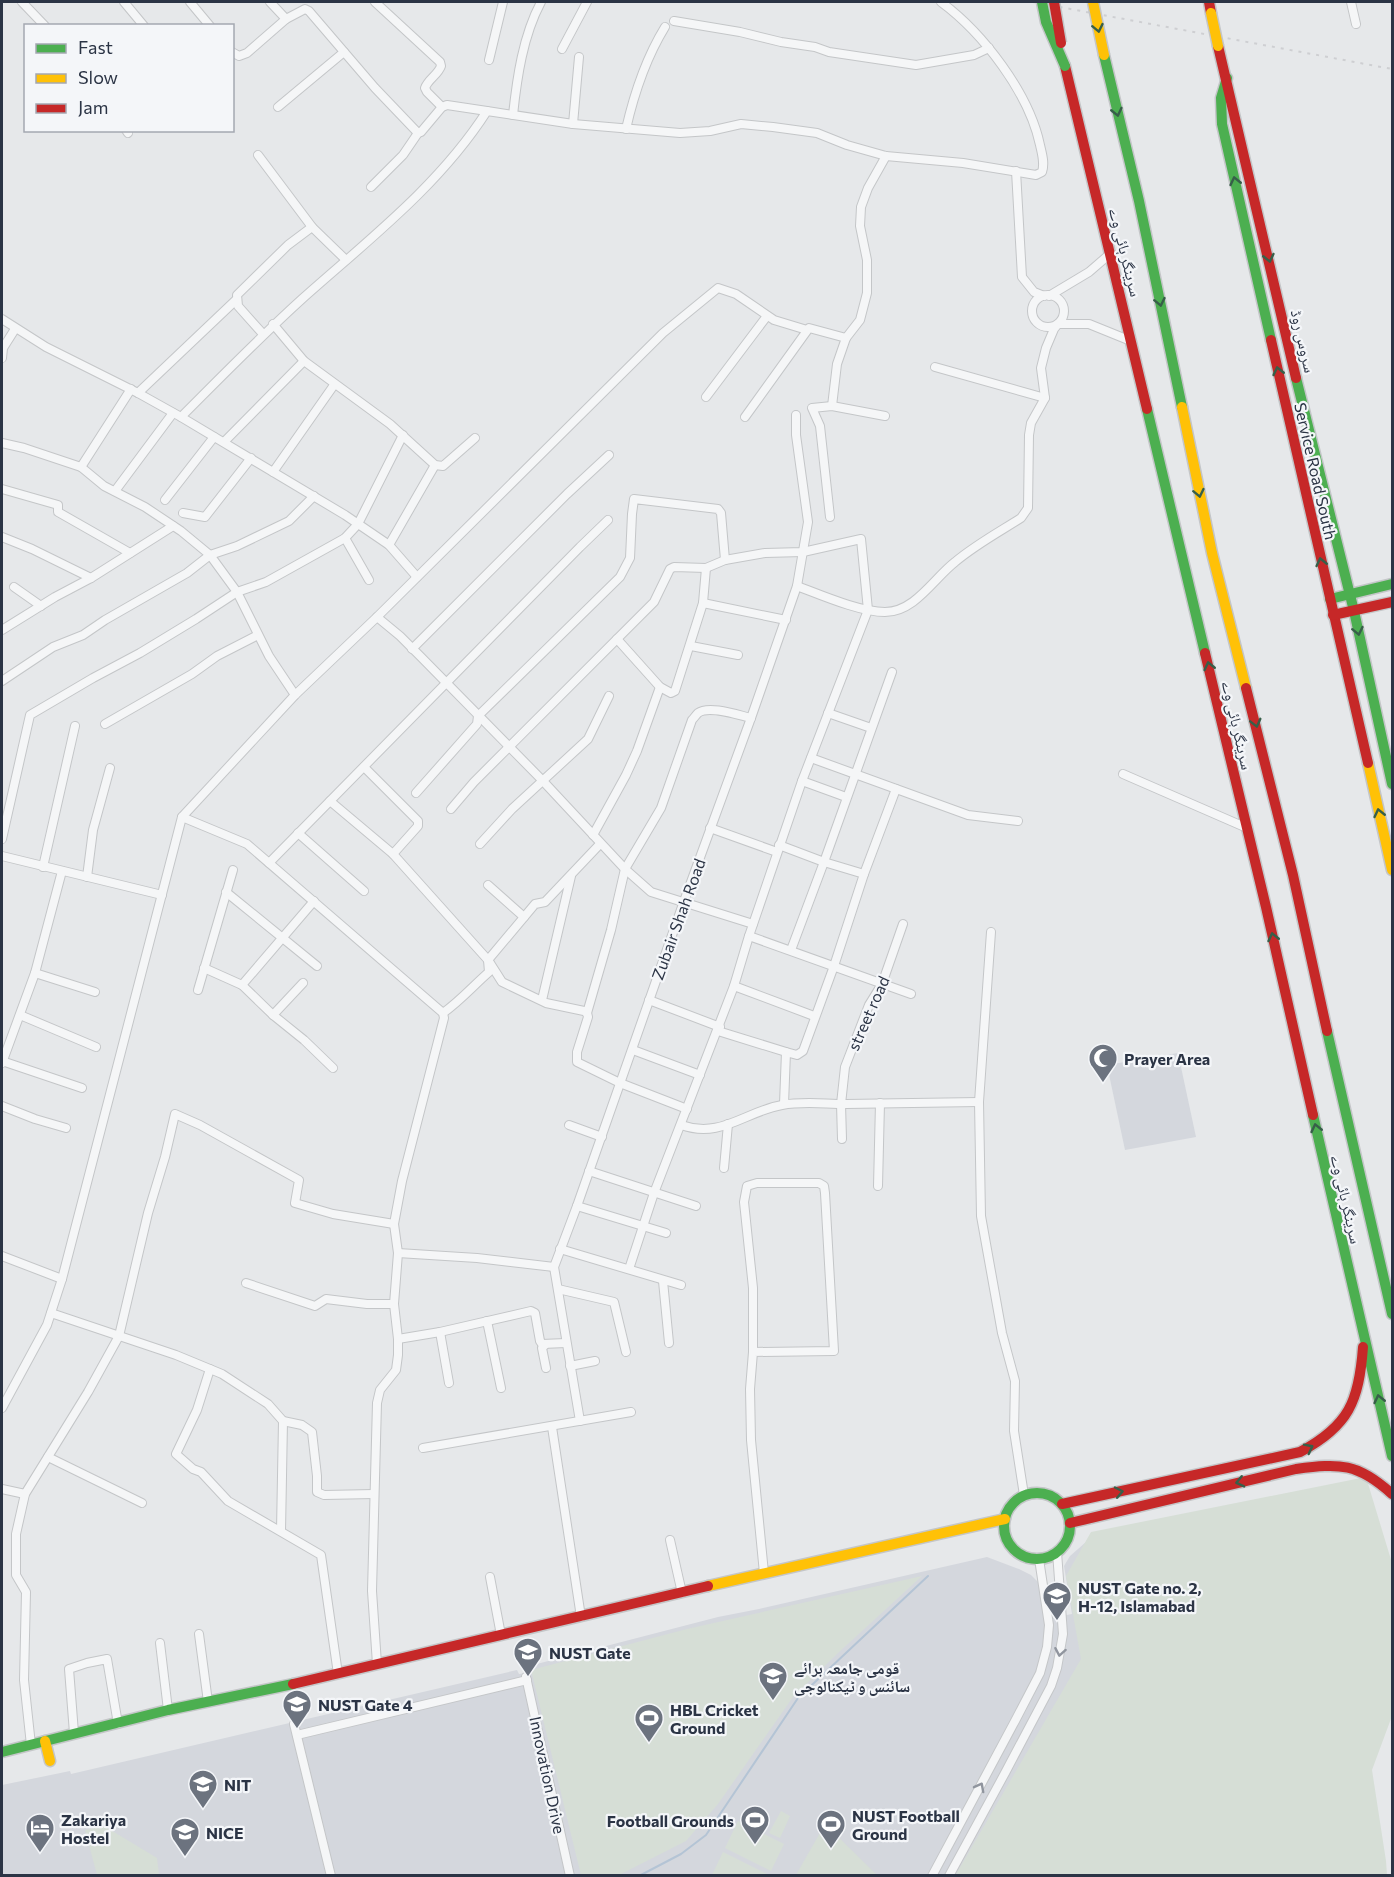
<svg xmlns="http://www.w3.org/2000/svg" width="1394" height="1877" font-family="Commissioner,'Noto Naskh Arabic',sans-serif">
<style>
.built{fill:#d4d7dd}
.green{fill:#d6ded6}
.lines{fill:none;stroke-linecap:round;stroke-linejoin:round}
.stream{stroke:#b4c4d5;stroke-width:2}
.street-casing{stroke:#c4c6c8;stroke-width:10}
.fast-casing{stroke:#c4c6c8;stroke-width:13}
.slow-casing{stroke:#c4c6c8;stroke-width:13}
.jam-casing{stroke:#c4c6c8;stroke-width:13}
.street{stroke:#f5f6f7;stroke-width:8}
.fast{stroke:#4caf50;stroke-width:10}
.slow{stroke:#ffc107;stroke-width:10}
.jam{stroke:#c62828;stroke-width:10}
.rail{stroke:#cecfd2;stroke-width:2;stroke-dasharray:3 6;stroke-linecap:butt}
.fast-bridge-casing{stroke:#c4c6c8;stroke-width:13;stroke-linecap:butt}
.slow-bridge-casing{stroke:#c4c6c8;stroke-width:13;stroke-linecap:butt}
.jam-bridge-casing{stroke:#c4c6c8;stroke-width:13;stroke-linecap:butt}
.fast-bridge{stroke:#4caf50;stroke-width:10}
.slow-bridge{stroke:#ffc107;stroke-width:10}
.jam-bridge{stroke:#c62828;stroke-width:10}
.oneway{stroke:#375f49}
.oneway2{stroke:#90959e}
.labels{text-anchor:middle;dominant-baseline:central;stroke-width:4.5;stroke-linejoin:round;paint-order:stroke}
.street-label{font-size:16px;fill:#2b3445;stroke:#f4f6f9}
.poi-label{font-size:16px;font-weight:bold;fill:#2b3445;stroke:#f4f6f9;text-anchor:start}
</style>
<rect width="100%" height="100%" fill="#e6e8ea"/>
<g class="built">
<polygon points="1178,1053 1196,1137 1125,1150 1107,1065"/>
<polygon points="1086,1542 1202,1875 2,1875 2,1785 70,1771 71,1774 517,1670 519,1674 526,1673 529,1666 718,1617 759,1609 987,1557 1019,1569 1031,1575 1039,1583 1045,1619 1072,1614 1064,1566 1070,1556"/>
</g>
<g class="green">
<polygon points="1366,1477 1392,1563 1392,1716 1372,1770 1386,1861 1387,1875 955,1876 1081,1659 1066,1576 1091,1532"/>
<polygon points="922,1576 838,1653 793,1697 718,1804 686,1841 619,1875 581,1875 531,1670 687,1629"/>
<polygon points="781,1811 790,1816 780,1838 769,1833"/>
<polygon points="738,1821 784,1844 771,1871 725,1848"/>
<polygon points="825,1824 877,1875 796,1875"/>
<polygon points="104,1826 157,1858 159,1875 97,1875 85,1830"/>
<polygon points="723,1852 769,1875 712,1875"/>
</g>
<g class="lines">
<polyline class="stream" points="639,1876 681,1854 706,1835 798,1698 928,1576"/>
<g class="street-casing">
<g id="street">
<polyline points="22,2 45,26"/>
<polyline points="124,2 144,26"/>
<polyline points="190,2 210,26"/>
<polyline points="270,2 286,19"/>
<path d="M375,2L440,62L441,66C438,75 428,79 425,88L427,92L442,107"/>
<polyline points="1351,2 1356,24"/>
<polyline points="674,21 740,32 781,42 815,47 829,52 916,65 974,55 989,48"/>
<polyline points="562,49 587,2"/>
<polyline points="232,52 239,56 247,53 286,19 305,9 309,11 375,88 418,133 421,132 442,107 447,105 487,111"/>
<polyline points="489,60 503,2"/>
<polyline points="278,107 344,52"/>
<path d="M513,115C517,77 523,36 541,2"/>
<polyline points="573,124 579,57"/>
<path d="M626,129C634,94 646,58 665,27"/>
<polyline points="126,130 128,133"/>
<polyline points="258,155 312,227"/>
<polyline points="1016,171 1022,277 1034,292 1044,296"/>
<polyline points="371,187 403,155 418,133"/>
<circle cx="1048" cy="311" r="16"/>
<polyline points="1049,296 1089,272 1111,253"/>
<polyline points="2,319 46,347 138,393 181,417 345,515 389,545 417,577"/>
<polyline points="273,324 304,361 390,424 435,465 443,466 475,438"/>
<polyline points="263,334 238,306 237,295 288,245 312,227 346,260"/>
<polyline points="2,358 3,348 15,329"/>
<polyline points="935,367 1045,398"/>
<polyline points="138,393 237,299"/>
<polyline points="706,397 767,316"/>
<polyline points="832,406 837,364 846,338"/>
<path d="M181,417C221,377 260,337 302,299C367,241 439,186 487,111L573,124L680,133L710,131L741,124L773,127L817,133L847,145L886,156L963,163L1036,175L1042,172C1045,163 1042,154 1040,145C1029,93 983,33 941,2"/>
<polyline points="745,417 809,328 846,338 860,320 867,293 867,260 860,226 861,207 868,188 886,156"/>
<polyline points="224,442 304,361"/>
<polyline points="2,443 24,448 81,467 104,486 145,507 181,531 210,555 237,592 269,656 295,695"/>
<polyline points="81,467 131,389"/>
<polyline points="273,472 334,385"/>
<polyline points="2,489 58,505 58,512 130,553"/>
<polyline points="115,491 173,413"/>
<polyline points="165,500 214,437"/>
<polyline points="183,513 205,517 251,458"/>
<polyline points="830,517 820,426 812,408 832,406 885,416"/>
<polyline points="2,537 32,549 91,578"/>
<polyline points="345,538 369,580"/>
<polyline points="389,545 435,465"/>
<path d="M797,586C821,595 860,612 885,612C915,612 934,578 955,562C975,545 999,532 1021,518L1028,508L1029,435L1031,423L1045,398L1041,368L1046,348L1054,329L1058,324H1089L1131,341"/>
<polyline points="14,587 41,606"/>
<polyline points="703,603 786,620"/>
<polyline points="377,617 400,636 421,657 542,780 625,869 651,892 753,924"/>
<polyline points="2,630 55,597 91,578 173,526"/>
<polyline points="617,639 660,687"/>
<polyline points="691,646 738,655"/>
<polyline points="412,649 567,494 609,455"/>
<polyline points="2,681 53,647 83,635 105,620 187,573 210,555 237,546 289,521 314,496"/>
<polyline points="828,713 871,728"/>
<polyline points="105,724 192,674 217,656 258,635"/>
<polyline points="811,758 968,815 1018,821"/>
<polyline points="364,767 418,821 418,826 393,854"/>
<polyline points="1123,774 1247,828"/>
<polyline points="802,781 846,797"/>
<polyline points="416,793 477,724 478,716 620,577 630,558 632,514 634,499 718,509 721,513 725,560"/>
<polyline points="330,801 393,854 488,960 502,982 546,1003 584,1011 587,1013 588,1017 577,1052 577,1062 620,1083 687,1109"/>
<polyline points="451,809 474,782 654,602 670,569 674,567 706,568 725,560 765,553 803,552 861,539 868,610 802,781 749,936 734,986 654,1193 629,1269"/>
<polyline points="182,817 247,844 443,1013 444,1018 402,1181 394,1224 398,1253 394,1304 398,1339 398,1355 396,1370 380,1390 377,1403 372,1591 377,1664"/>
<polyline points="710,828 777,852"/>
<polyline points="298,833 364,891"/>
<polyline points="593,835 626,775 637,751 660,687 671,693 675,691 703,603 706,568"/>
<polyline points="2,839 30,715 93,678 140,653 196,619 237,592 266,582 345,538 358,524 403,435"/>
<polyline points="480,844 512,809 588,739 609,696"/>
<polyline points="779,845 824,862 791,950"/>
<polyline points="2,856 162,895"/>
<polyline points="269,863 580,547 608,520"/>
<polyline points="43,867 75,726"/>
<polyline points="864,874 824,862 892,672"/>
<polyline points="87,877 93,830 110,768"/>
<polyline points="488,885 524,917"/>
<polyline points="226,892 317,966"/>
<polyline points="991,932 979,1102 981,1216 1002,1333 1015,1381 1014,1431 1024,1495"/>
<polyline points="749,936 911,994"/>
<polyline points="204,968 242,985 273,1015 304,1040 333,1068"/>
<polyline points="35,973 95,992"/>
<polyline points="242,985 314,901"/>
<polyline points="734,986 814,1016"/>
<polyline points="198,990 233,870"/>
<polyline points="542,1000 571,876"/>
<polyline points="649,1000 720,1027"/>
<path d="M443,1013C460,1001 474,985 489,972L488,960L535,904L545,902L600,844"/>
<path d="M587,1013L611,930L625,869L661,808L692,720C694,718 696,715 698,713C709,705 738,715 751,718"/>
<polyline points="20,1015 96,1047"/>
<polyline points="273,1015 303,983"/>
<polyline points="718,1031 786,1052"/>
<polyline points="633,1050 700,1075"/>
<polyline points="2,1061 82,1088"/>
<polyline points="2,1063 35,973 62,871"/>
<polyline points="784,1104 786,1052 797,1055 803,1051 834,966 864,874 896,789"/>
<polyline points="2,1106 35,1119 66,1128"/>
<polyline points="569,1125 602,1137"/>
<path d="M681,1125C721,1139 744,1112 782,1105C803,1101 824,1104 846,1104C890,1103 935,1103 979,1102"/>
<polyline points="842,1139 841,1104 845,1067 869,1005 882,984 903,924"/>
<polyline points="724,1168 728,1124"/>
<polyline points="589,1171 696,1206"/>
<polyline points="878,1186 880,1103"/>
<polyline points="577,1206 666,1233"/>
<polyline points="560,1249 681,1285"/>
<polyline points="398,1253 477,1258 554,1267"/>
<polyline points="2,1256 62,1279"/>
<polyline points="663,1281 669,1343"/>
<polyline points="246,1283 315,1306 326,1299 367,1304 394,1304"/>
<polyline points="558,1289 614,1302 626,1352"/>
<polyline points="51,1313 176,1355 222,1374 268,1404 283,1421 281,1531"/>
<polyline points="487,1321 501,1388"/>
<polyline points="440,1332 449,1383"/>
<polyline points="398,1339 440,1332 531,1311 535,1313 540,1341 542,1344 566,1343"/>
<polyline points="545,1345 542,1348 546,1368"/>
<polyline points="753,1352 834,1351 825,1193 824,1186 819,1183 757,1183 747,1186 744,1202 753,1288 753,1352 750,1389 751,1440 764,1573"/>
<polyline points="570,1366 595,1361"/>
<polyline points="210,1369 197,1410 176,1454 193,1469 201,1472 228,1501 321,1555 338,1674"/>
<polyline points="2,1408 47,1325 62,1279 182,817 295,695 377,617 663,333 718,288 736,294 774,320 807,330"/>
<polyline points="283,1421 302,1425 312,1432 317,1476 317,1492 324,1495 374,1494"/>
<polyline points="580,1421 554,1267 577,1206 683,904 751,718 797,586 808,522 796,435 796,415"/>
<polyline points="552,1427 581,1617"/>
<polyline points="423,1448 631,1412"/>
<polyline points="48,1457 142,1503"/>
<polyline points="2,1489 25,1494"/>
<polyline points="670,1540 682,1593"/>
<polyline points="490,1577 501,1635"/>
<polyline points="199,1634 208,1702"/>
<polyline points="160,1643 168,1710"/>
<polyline points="526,1677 570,1876"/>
<polyline points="294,1724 331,1876"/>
<polyline points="74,1733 69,1669 87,1663 107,1659 118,1724"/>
<polyline points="297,1735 527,1680"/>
<polyline points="31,1745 24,1680 26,1592 16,1575 16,1534 25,1494 88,1392 119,1336 148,1213 165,1157 175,1114 200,1125 299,1180 295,1203 333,1214 394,1224"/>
<polyline points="932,1876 1015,1721 1040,1673 1047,1647 1049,1625 1039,1559"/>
<polyline points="949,1876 1005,1773 1051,1686 1057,1668 1063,1634 1057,1552"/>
</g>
</g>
<g class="fast-casing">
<g id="fast">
<polyline points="1104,55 1139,201 1182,407"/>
<polyline points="1227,78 1221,98 1222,124 1271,340"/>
<polyline points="1296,378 1354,611 1392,784"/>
<polyline points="1147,409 1205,653"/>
<polyline points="1330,599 1392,584"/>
<polyline points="1327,1031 1392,1314"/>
<polyline points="1313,1115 1392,1456"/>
<circle cx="1037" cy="1526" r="33"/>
<polyline points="2,1752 168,1710 293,1684"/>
</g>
</g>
<g class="slow-casing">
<g id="slow">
<polyline points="1182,407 1212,553 1246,688"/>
<polyline points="1368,763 1392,870"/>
<polyline points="708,1586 1005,1519"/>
<polyline points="45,1741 50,1761"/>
</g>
</g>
<g class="jam-casing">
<g id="jam">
<polyline points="1209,2 1211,13"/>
<polyline points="1218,46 1296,378"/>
<polyline points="1065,66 1147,409"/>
<polyline points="1271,340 1368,763"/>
<polyline points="1333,615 1392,602"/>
<polyline points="1205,653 1266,907 1313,1115"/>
<polyline points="1246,688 1293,875 1327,1031"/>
<path d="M1062,1504L1300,1452C1349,1426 1359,1401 1363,1347"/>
<path d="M1070,1523L1296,1469C1340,1463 1358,1463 1392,1494"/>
<polyline points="293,1684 708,1586"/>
</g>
</g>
<use href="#street" class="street"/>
<use href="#fast" class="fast"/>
<use href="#slow" class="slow"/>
<use href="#jam" class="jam"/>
<polyline class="rail" points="1033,2 1392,69"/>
<g class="fast-bridge-casing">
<polyline id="fast-bridge" points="1042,2 1046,22 1065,66"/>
</g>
<g class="slow-bridge-casing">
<g id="slow-bridge">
<polyline points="1093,2 1104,55"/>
<polyline points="1211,13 1218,46"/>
</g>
</g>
<g class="jam-bridge-casing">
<polyline id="jam-bridge" points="1054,2 1061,43"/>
</g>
<use href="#fast-bridge" class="fast-bridge"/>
<use href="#slow-bridge" class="slow-bridge"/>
<use href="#jam-bridge" class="jam-bridge"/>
</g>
<defs><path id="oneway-chevron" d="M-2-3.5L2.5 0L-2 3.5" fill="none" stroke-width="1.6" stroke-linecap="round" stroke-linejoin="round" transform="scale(1.5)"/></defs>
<g class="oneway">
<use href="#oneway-chevron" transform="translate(1098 28) rotate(78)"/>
<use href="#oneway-chevron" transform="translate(1117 112) rotate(77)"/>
<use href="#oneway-chevron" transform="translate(1235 181) rotate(-103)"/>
<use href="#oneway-chevron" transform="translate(1269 258) rotate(77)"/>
<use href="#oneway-chevron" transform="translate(1160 302) rotate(78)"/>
<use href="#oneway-chevron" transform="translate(1278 371) rotate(-103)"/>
<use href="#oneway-chevron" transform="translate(1199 493) rotate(78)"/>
<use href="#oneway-chevron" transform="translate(1321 562) rotate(-103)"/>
<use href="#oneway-chevron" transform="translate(1358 631) rotate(78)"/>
<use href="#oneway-chevron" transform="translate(1209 666) rotate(-103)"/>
<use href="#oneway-chevron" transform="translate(1256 723) rotate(76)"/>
<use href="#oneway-chevron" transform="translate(1379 813) rotate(-103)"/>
<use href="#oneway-chevron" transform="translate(1273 937) rotate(-103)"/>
<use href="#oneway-chevron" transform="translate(1316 1128) rotate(-103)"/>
<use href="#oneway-chevron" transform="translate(1379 1399) rotate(-103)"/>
<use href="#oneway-chevron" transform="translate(1309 1448) rotate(-27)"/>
<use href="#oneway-chevron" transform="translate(1240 1482) rotate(167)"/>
<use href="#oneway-chevron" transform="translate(1119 1492) rotate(-12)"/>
</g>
<g class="oneway2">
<use href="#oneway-chevron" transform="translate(1060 1652) rotate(100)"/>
<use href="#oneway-chevron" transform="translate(980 1787) rotate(-62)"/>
</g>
<defs>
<g id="mosque-pin" transform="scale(1.5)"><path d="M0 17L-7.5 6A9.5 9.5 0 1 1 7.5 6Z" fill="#6c737f" stroke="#f4f6f9"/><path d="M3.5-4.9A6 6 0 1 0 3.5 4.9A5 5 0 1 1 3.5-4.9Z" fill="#fff"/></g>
<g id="university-pin" transform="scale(1.5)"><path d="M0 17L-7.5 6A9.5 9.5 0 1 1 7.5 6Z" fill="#6c737f" stroke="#f4f6f9"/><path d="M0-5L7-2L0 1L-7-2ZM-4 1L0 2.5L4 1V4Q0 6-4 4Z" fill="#fff"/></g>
<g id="stadium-pin" transform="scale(1.5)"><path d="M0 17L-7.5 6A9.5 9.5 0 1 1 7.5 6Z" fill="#6c737f" stroke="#f4f6f9"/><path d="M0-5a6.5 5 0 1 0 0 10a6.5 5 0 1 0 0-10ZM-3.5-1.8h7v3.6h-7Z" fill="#fff"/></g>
<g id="hotel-pin" transform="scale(1.5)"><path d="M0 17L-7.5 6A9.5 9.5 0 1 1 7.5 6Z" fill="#6c737f" stroke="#f4f6f9"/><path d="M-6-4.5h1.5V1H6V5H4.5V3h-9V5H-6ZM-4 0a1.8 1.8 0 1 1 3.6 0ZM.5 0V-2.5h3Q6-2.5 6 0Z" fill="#fff"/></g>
</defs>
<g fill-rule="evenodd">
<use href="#mosque-pin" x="1103" y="1058"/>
<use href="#university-pin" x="1057" y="1596"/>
<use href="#university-pin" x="528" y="1652"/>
<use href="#university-pin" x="773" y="1676"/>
<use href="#university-pin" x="297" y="1704"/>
<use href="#stadium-pin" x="649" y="1718"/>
<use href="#university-pin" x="203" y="1784"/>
<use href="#stadium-pin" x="755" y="1820"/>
<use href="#stadium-pin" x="831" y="1824"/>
<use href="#hotel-pin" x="40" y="1828"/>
<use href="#university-pin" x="185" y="1832"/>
</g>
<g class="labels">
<g class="street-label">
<text transform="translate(1126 252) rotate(76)">سرینگر ہائی وے</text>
<text transform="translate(1304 341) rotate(77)">سروس روڈ</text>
<text transform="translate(1316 471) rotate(77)">Service Road South</text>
<text transform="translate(1238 725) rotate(77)">سرینگر ہائی وے</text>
<text transform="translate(678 919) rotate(-70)">Zubair Shah Road</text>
<text transform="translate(868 1013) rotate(-66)">street road</text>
<text transform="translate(1347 1199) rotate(77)">سرینگر ہائی وے</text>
<text transform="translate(548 1775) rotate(78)">Innovation Drive</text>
</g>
<g class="poi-label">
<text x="1124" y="1058">Prayer Area</text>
<text x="1078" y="1587">NUST Gate no. 2,<tspan x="1078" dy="18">H-12, Islamabad</tspan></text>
<text x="549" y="1652">NUST Gate</text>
<text x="794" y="1667">قومی جامعہ برائے<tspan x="794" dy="18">سائنس و ٹیکنالوجی</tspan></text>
<text x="318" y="1704">NUST Gate 4</text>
<text x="670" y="1709">HBL Cricket<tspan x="670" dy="18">Ground</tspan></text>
<text x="224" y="1784">NIT</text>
<text x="852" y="1815">NUST Football<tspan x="852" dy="18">Ground</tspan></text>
<text x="61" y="1819">Zakariya<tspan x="61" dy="18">Hostel</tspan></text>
<text x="734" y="1820" text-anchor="end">Football Grounds</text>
<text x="206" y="1832">NICE</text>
</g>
</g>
<rect width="1394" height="1877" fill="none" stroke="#2b3445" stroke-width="6"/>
<rect x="24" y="24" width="210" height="108" fill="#f4f6f9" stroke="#a4a8b1" stroke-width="1.5"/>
<rect x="36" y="44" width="30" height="9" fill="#4caf50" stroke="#a4a8b1" stroke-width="1.5"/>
<text x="78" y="54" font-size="18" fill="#2b3445">Fast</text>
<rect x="36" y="74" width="30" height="9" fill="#ffc107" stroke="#a4a8b1" stroke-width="1.5"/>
<text x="78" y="84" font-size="18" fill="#2b3445">Slow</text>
<rect x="36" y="104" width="30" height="9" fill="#c62828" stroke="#a4a8b1" stroke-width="1.5"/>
<text x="78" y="114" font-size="18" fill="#2b3445">Jam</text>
</svg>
